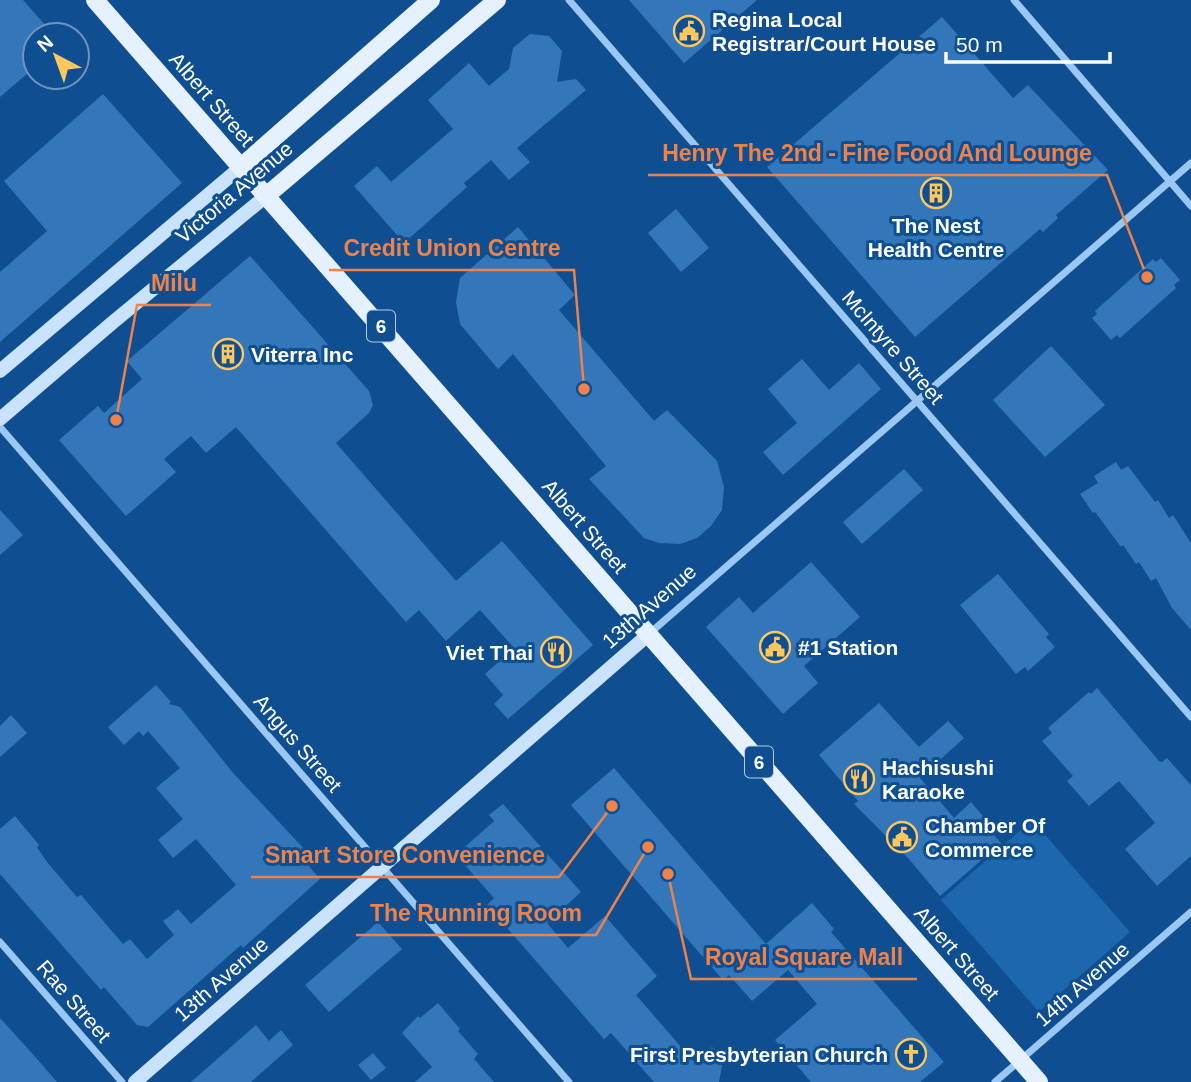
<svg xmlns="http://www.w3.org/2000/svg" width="1191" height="1082" font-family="Helvetica,sans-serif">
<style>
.green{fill:#1d67af}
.building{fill:#3376b9}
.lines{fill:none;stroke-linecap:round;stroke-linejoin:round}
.street{stroke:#9ac7f4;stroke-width:7}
.secondary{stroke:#c9e2fd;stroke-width:14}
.primary{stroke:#e6f1ff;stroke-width:18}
.labels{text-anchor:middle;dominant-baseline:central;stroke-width:6;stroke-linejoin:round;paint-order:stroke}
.shield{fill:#0f4f91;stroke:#b7cade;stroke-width:2}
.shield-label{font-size:19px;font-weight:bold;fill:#fff}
.poi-label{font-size:21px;font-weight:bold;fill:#fff;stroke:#0f4f91;text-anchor:start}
.street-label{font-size:21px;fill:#fff;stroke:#0f4f91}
.leader{fill:none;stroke:#ee8249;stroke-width:2.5}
.callout-dot{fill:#ee8249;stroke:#0f4f91;stroke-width:2.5}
.callout-label{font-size:23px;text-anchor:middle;font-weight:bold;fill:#ee8249;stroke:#0f4f91;stroke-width:6;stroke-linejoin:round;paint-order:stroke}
</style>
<rect width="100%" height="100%" fill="#0f4f91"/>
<polygon class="green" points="1032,820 1130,932 1039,1012 941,900"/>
<g class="building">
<polygon points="0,0 23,0 54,35 35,35 35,67 0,97"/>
<polygon points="629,0 757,0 684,63"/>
<polygon points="942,17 1013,98 1028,85 1108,170 1056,215 1058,218 1043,232 1040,229 915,337 767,167"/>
<polygon points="530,34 549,36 562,51 557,82 576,79 586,90 517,148 530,162 509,180 491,160 464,183 467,187 404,243 354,186 377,166 391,182 453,129 428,100 469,63 489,86 509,69 513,48"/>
<polygon points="103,94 182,183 0,342 0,272 47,231 4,181"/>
<polygon points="676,209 709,248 681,272 648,233"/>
<polygon points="518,227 575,295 559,310 654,421 667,410 717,461 724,487 722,510 711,526 697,538 680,544 659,543 644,538 589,479 606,466 513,354 498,369 460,324 456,302 460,278"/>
<polygon points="250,256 369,391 373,405 369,413 336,443 456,581 502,541 593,645 508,719 494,704 503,695 485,674 514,648 480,610 446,641 419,610 406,622 236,427 206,453 191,436 164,459 176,472 126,516 59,440 98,406 104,413 142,379 127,361"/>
<polygon points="1161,258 1180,280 1174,285 1176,288 1120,338 1117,335 1111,340 1092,318 1097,314 1095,311 1153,259 1156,262"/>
<polygon points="1051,346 1105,405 1045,457 993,400"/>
<polygon points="802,359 829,390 859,363 881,389 783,475 763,452 797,423 768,389"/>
<polygon points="1116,462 1121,470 1128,466 1155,502 1158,500 1169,518 1173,515 1191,543 1191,630 1172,608 1156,578 1151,581 1139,562 1136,564 1123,545 1121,547 1095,512 1093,513 1080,494 1098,483 1094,476"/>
<polygon points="904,469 923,490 862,544 843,522"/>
<polygon points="0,510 23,535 0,555"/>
<polygon points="811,562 860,617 804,666 818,683 783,714 706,627 739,597 753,613"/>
<polygon points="998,574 1049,634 1046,637 1055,647 1028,671 1025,667 1016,674 960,605"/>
<polygon points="156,685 171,702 169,704 180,707 234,774 308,853 302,858 320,879 243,948 241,945 148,1027 137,1025 104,987 101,990 0,874 0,829 15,816 39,845 37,847 47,862 77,897 81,895 123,944 130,939 147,959 174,935 163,921 170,916 178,909 191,924 236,885 196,839 173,858 158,840 183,819 156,788 180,768 148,731 143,736 139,731 124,745 108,727"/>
<polygon points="1097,688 1159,761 1162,762 1167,758 1191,785 1191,856 1157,886 1125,849 1155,823 1141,806 1119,781 1089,806 1067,781 1073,776 1042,741 1052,733 1048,728 1089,692 1091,694"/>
<polygon points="879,703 919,747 948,721 964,738 920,778 954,818 971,802 988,822 984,824 1001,843 940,896 908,858 854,804 858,801 819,755"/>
<polygon points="11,715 27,733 0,757 0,726"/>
<polygon points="614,768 766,944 812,903 834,929 831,932 944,1062 920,1082 811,1082 775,1040 817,1004 788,970 752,1001 729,975 723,980 571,805"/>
<polygon points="503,804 581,892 547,923 568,948 605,916 657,976 636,995 694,1062 712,1047 723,1060 719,1082 654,1082 611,1033 604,1039 487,905 494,898 456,855 494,821 489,815"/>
<polygon points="378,922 402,949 329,1012 305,985"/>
<polygon points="438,1003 460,1029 458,1031 478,1054 474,1059 494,1082 415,1082 432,1067 402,1033 418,1016 420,1018"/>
<polygon points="0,1018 38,1060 57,1082 0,1082"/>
<polygon points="256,1025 269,1041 281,1030 293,1045 251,1082 191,1082"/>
<polygon points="373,1053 386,1068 371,1080 358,1065"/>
</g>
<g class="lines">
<g class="street">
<polyline points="569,0 1191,717"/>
<polyline points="1014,0 1191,206"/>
<polyline points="0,427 569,1082"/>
<polyline points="650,633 1191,163"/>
<polyline points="0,942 122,1082"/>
<polyline points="995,1082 1191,912"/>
</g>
<g class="secondary">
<polyline points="0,371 241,167"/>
<polyline points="0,419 112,323 266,196"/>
<polyline points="135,1082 649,634"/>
</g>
<g class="primary">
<polyline points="95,0 1039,1082"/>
<polyline points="241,167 431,0"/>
<polyline points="266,196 497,0"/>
</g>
</g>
<defs>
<g id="civic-ring" transform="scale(1.575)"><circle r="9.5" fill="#0f4f91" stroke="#ffc75c" stroke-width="1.5"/><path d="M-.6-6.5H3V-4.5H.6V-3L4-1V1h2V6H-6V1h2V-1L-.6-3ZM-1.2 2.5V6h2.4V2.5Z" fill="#ffc75c"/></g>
<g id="building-ring" transform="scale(1.575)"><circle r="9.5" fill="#0f4f91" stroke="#ffc75c" stroke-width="1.5"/><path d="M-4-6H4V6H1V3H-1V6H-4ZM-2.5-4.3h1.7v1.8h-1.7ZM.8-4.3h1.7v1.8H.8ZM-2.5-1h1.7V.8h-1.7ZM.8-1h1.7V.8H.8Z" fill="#ffc75c"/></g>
<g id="restaurant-ring" transform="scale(1.575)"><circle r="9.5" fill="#0f4f91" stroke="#ffc75c" stroke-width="1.5"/><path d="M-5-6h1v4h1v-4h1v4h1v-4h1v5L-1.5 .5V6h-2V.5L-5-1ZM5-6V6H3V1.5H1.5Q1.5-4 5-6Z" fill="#ffc75c"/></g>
<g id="church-ring" transform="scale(1.575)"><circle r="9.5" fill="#0f4f91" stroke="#ffc75c" stroke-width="1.5"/><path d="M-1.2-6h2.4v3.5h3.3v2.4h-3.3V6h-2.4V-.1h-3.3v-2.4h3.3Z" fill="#ffc75c"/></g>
</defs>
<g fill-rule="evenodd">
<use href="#civic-ring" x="689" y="31"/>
<use href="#building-ring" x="936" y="193"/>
<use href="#building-ring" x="228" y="354"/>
<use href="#civic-ring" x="775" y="647"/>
<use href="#restaurant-ring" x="556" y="652"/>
<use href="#restaurant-ring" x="859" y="779"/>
<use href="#civic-ring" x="902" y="837"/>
<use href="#church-ring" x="911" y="1054"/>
</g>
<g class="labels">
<g class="shield">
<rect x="367" y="310.5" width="28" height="31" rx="5"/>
<rect x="745" y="746.5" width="28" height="31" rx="5"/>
</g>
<g class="shield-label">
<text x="381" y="326">6</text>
<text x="759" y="762">6</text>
</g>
<g class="poi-label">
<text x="712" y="19">Regina Local<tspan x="712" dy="24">Registrar/Court House</tspan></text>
<text x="936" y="225" text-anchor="middle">The Nest<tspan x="936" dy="24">Health Centre</tspan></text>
<text x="251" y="354">Viterra Inc</text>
<text x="798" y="647">#1 Station</text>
<text x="533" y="652" text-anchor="end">Viet Thai</text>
<text x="882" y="767">Hachisushi<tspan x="882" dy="24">Karaoke</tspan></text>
<text x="925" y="825">Chamber Of<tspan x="925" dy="24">Commerce</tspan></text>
<text x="888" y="1054" text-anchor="end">First Presbyterian Church</text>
</g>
<g class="street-label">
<text transform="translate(212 99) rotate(49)">Albert Street</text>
<text transform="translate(234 192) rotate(-40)">Victoria Avenue</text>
<text transform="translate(893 347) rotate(49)">McIntyre Street</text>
<text transform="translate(585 526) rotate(49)">Albert Street</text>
<text transform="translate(649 606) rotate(-41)">13th Avenue</text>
<text transform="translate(298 743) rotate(49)">Angus Street</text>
<text transform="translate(957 953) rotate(49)">Albert Street</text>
<text transform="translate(221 979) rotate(-41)">13th Avenue</text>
<text transform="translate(1082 984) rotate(-41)">14th Avenue</text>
<text transform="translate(74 1001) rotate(49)">Rae Street</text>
</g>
</g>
<path class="leader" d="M1147 277L1107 175H648M584 389L574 270H329M116 420L137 305H211M612 806L559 877H251M648 847L596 935H356M668 874L691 979H917"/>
<g class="callout-dot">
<circle cx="1147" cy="277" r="7"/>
<circle cx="584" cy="389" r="7"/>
<circle cx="116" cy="420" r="7"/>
<circle cx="612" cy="806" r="7"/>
<circle cx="648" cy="847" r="7"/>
<circle cx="668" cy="874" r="7"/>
</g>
<g class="callout-label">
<text x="877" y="161">Henry The 2nd - Fine Food And Lounge</text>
<text x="452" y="256">Credit Union Centre</text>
<text x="174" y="291">Milu</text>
<text x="405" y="863">Smart Store Convenience</text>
<text x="476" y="921">The Running Room</text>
<text x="804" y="965">Royal Square Mall</text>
</g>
<g transform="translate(56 56) rotate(319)"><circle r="33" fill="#0f4f91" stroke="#6f95bd" stroke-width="2"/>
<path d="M0-5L12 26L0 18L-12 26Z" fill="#ffc75c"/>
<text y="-10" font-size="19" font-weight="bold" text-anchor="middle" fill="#ffffff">N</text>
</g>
<path d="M946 52v10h164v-10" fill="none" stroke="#ffffff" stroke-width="3.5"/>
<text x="956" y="52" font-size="21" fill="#ffffff" stroke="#0f4f91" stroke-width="5" paint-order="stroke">50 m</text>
</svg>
